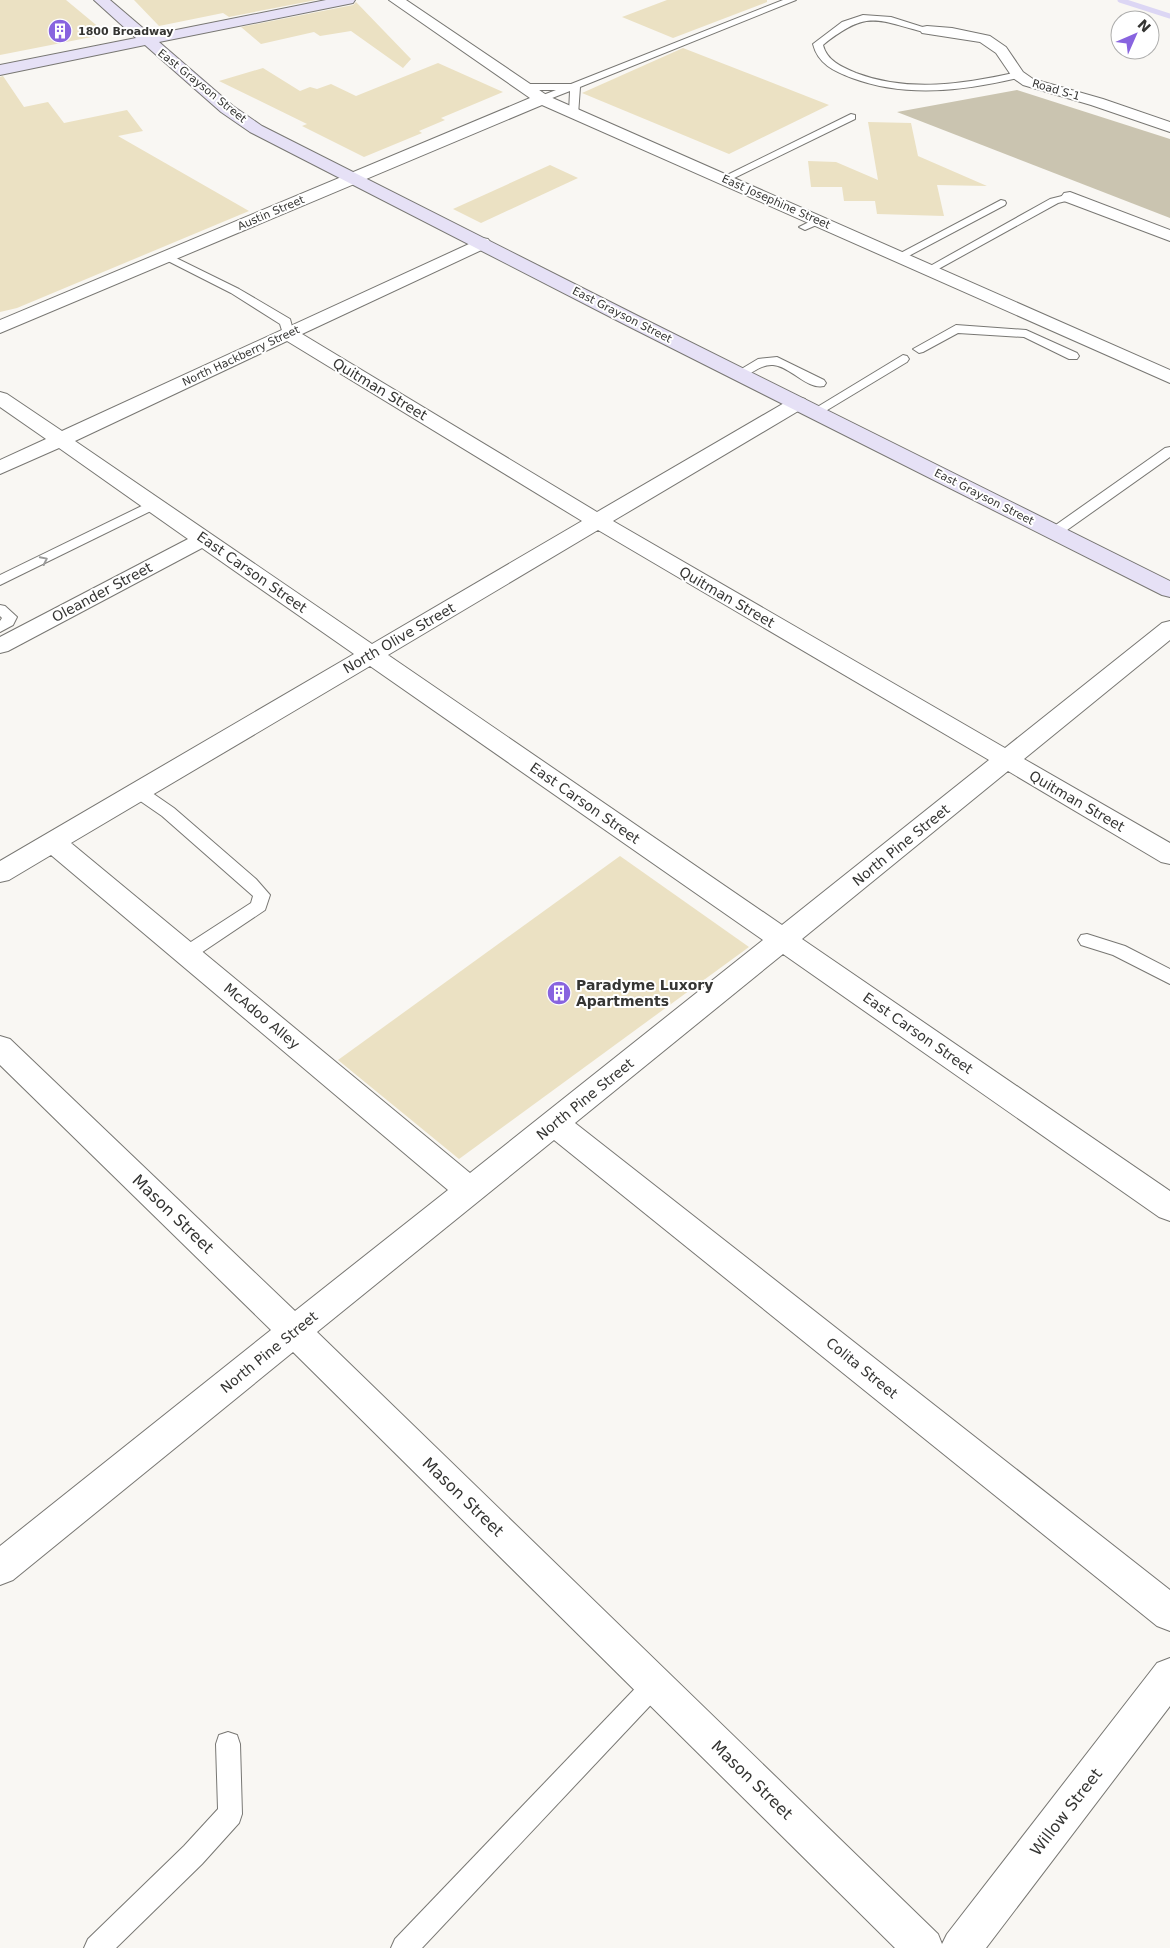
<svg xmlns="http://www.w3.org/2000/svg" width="1170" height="1948" font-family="'DejaVu Sans',sans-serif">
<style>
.green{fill:#cac4b0}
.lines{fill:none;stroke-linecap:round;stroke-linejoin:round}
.stream{stroke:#dcd6f4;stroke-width:5}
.building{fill:#ebe1c3}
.lane-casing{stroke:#787773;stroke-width:2}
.street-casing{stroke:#787773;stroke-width:2}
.secondary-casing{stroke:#787773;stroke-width:2}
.lane{fill:#fff;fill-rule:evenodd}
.street{fill:#fff;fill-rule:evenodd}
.secondary{fill:#e6e1f6;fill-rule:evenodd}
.oneway{stroke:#9a9a99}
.labels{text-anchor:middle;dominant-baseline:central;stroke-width:4;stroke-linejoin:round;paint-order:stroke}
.far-poi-label{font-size:11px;font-weight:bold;fill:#353533;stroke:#fff;text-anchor:start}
.far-street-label{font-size:11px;fill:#353533;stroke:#fff}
.street-label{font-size:14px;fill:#353533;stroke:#fff}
.poi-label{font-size:14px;font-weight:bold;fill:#353533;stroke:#fff;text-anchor:start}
.near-street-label{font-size:16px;fill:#353533;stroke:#fff}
</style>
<rect width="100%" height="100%" fill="#f9f7f3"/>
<polygon class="green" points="1017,90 1170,139 1170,218 897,112"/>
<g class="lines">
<polyline class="stream" points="1120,0 1170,16"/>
</g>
<g class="building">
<polygon points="0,0 66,0 107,34 0,55"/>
<polygon points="134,0 316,0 229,17 223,13 159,26"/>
<polygon points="667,0 767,0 767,2 673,38 622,17"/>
<polygon points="356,2 411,59 403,68 351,31 320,36 314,32 261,44 241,27 353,5"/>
<polygon points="683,48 829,105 729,154 582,93"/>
<polygon points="438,63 503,92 441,118 445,120 419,131 422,133 364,157 302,126 307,124 219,81 263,68 300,91 310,87 317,89 331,84 356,96"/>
<polygon points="3,76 24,107 48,102 64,123 127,110 143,131 118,136 249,211 17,308 0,312 0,77"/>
<polygon points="868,122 911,123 918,156 987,186 937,185 944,216 877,214 875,201 844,201 842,187 811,187 808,161 836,162 878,180"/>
<polygon points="550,165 578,178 481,223 453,209"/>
<polygon points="620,856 749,947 459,1159 338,1060"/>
</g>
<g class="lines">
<g class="lane-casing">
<g id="lane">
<polygon points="783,0 796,0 580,87 578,115 570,115 569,113 570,91 542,102 538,101 538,97 556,90 526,90 521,87 526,84 571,84"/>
<path d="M863,15L891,17L932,30L927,33C876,20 868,9 823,45C827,61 842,67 856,73C909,93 964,84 1018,72L1023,75L1018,78C962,91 906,98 852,78C834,71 818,64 813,44L842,22Z"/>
<polygon points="851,114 855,115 855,119 728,181 724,182 719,179"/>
<polygon points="1070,194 1074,195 1075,197 1074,199 1058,203 933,272 925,272 923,270 1050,199"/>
<polygon points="1001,200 1005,201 1006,203 1005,205 903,259 899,260 893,257"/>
<polygon points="817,218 821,219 823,221 821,223 805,230 799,227"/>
<polygon points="168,254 239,289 290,319 294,334 292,337 284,337 280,324 231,293 164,259 162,257 164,255"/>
<polygon points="956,325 1026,330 1077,353 1079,356 1077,359 1069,359 1024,337 958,333 923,352 919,353 913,349"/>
<polygon points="903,355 907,356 909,359 907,362 819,415 815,416 809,412"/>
<path d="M777,357L824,380L826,383L824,386C807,390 790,366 773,365C760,364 751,375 739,378L733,374L758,359Z"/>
<polygon points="1170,447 1170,457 1060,535 1050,535 1048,532 1050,529 1165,448"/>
<polygon points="154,500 159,501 161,504 159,507 0,585 0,575"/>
<polygon points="0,605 5,606 17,617 13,625 0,632 0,621 2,618 0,616"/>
<polygon points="139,787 145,788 174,808 256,879 270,895 265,910 192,959 186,960 180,959 177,954 180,949 251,903 253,896 162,816 133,796 131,792 133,788"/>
<polygon points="1087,934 1125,946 1170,969 1170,984 1113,955 1081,945 1078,940 1081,935"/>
<polygon points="655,1672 663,1676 667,1684 663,1692 422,1948 391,1948 395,1939 647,1676"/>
<polygon points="228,1732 237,1735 240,1744 242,1814 239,1823 202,1864 116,1948 84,1948 88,1939 184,1846 218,1809 216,1744 219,1735"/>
</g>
</g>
<g class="street-casing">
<g id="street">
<polygon points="389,0 406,0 548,96 1170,370 1170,383 542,105 0,333 0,320 530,98"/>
<polygon points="927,26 952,28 990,36 1006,47 1023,72 1033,79 1103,99 1170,122 1170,132 1091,105 1023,85 1013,78 996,53 980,42 922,33 920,30 922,27"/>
<polygon points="1070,192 1170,230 1170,241 1064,201 1061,197 1064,193"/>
<path d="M482,238L488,239L491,243L488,247L302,334L597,512L791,399L798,397L805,399L808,403L805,407L613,521L1005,748L1162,623L1170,621V640L1024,759L1170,843V864L1161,862L1008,771L802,939L1170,1191V1221L1159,1217L783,954L575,1123L1170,1590V1631L1157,1626L554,1140L317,1332L938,1934L942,1944L947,1934L1157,1663L1170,1658V1706L986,1948H895L293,1352L13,1580L0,1585V1546L271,1330L0,1065V1036L10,1039L295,1311L448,1190L51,855L9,880L0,882V861L354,654L202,548L8,651L0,653V637L188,539L59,448L0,474V460L46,439L0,407V392L7,394L62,431ZM287,341L582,521L372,644L75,441ZM598,530L989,760L782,925L388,655ZM370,666L763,940L470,1173L71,843Z"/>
</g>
</g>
<g class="secondary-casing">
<polygon id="secondary" points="94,0 110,0 151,35 326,0 355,0 353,3 348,4 159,42 233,106 262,126 638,316 1170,581 1170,597 1162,595 624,324 250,132 221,112 145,45 0,75 0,65 136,38"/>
</g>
<use href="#lane" class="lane"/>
<use href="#street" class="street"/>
<use href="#secondary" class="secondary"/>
</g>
<defs><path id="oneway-chevron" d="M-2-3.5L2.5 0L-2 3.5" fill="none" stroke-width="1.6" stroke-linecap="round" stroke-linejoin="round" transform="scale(1.25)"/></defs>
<use class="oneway" href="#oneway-chevron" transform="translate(44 560) rotate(-26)"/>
<defs>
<g id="building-disc" transform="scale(1.25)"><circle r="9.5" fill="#8864df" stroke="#fff"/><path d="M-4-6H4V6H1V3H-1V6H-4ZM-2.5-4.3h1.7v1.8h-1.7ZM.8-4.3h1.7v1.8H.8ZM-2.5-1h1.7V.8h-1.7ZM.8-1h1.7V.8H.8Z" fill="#fff"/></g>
</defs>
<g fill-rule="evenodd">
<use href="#building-disc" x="60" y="31"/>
<use href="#building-disc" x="559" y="993"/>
</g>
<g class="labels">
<g class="far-poi-label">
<text x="78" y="31">1800 Broadway</text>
</g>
<g class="far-street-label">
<text transform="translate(202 86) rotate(39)">East Grayson Street</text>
<text transform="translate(1056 90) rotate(16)">Road S-1</text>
<text transform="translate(776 202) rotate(24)">East Josephine Street</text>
<text transform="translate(271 213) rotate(-23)">Austin Street</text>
<text transform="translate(622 315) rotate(27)">East Grayson Street</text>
<text transform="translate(241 356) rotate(-25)">North Hackberry Street</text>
<text transform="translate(984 497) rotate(27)">East Grayson Street</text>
</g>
<g class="street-label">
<text transform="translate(380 389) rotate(31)">Quitman Street</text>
<text transform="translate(252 572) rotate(35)">East Carson Street</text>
<text transform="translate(102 592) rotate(-28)">Oleander Street</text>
<text transform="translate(727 597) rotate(30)">Quitman Street</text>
<text transform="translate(399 638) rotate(-30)">North Olive Street</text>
<text transform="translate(1077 801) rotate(30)">Quitman Street</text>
<text transform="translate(585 803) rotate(35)">East Carson Street</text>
<text transform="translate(901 845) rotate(-39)">North Pine Street</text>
<text transform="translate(262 1016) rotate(40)">McAdoo Alley</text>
<text transform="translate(918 1033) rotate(35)">East Carson Street</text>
<text transform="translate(585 1099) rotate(-39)">North Pine Street</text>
<text transform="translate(269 1352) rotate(-39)">North Pine Street</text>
<text transform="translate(862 1368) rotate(39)">Colita Street</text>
</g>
<g class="poi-label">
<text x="576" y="985">Paradyme Luxory<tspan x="576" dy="16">Apartments</tspan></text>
</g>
<g class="near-street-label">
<text transform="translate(173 1214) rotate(44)">Mason Street</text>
<text transform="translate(463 1497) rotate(44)">Mason Street</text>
<text transform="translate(752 1780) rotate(44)">Mason Street</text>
<text transform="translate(1066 1812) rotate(-52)">Willow Street</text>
</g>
</g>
<g transform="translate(1135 35) rotate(45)"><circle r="24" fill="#ffffff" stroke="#aeaead"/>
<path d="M0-4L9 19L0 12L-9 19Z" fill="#8864df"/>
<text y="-8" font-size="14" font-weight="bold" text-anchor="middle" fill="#353533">N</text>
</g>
</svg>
